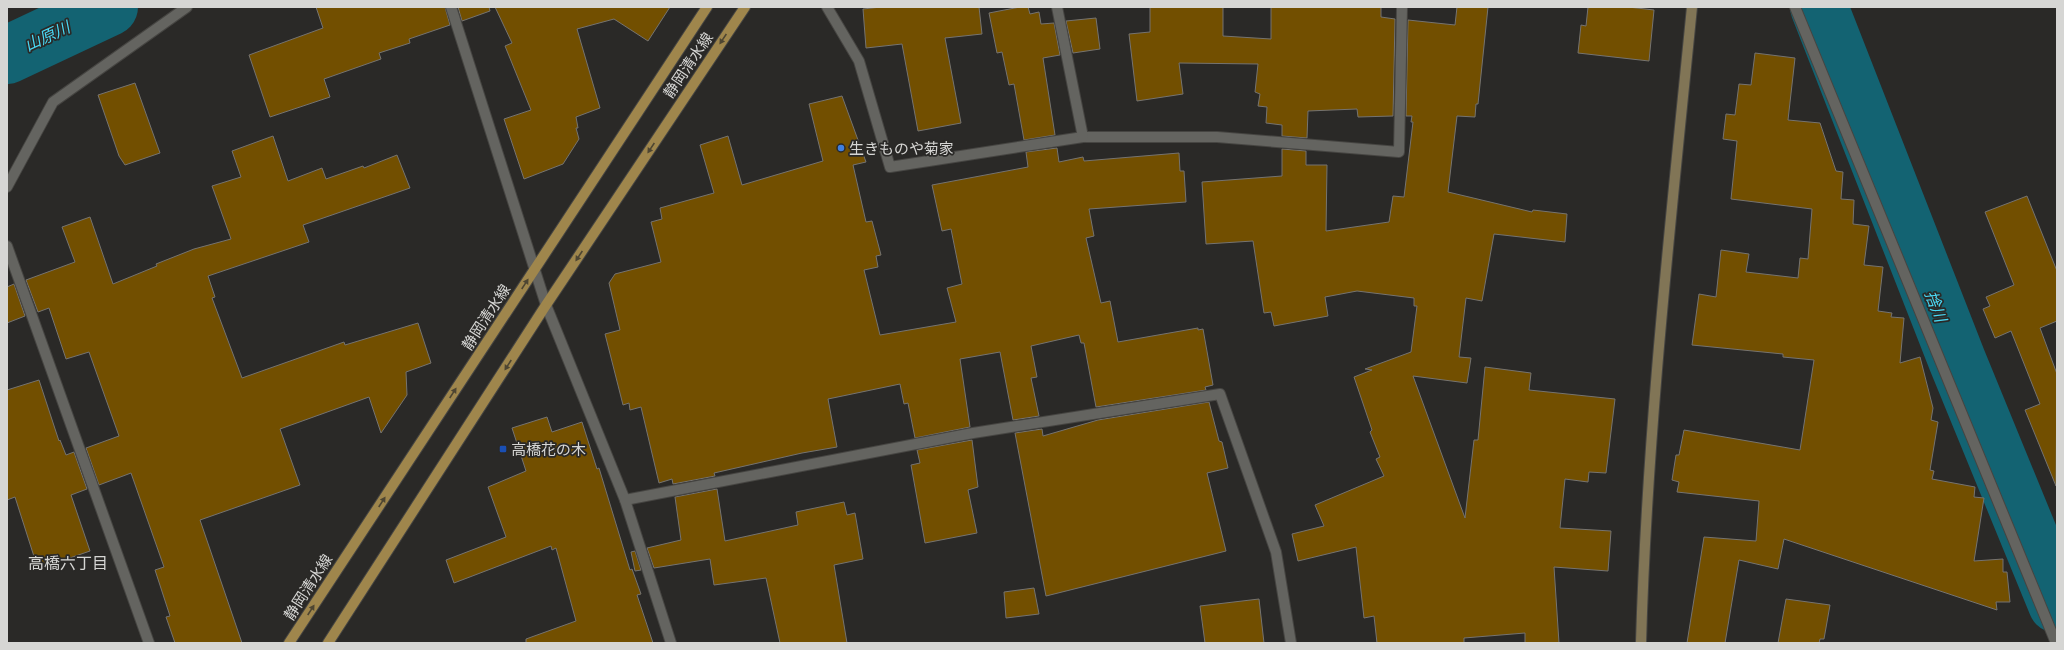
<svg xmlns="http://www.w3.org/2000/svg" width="2064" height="650" font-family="'PT Sans Narrow','Noto Sans JP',sans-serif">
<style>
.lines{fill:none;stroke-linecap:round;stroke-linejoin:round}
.river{stroke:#136372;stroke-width:58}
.building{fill:#724f00;stroke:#757370}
.street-casing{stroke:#464542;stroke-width:12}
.secondary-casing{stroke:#464542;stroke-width:12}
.primary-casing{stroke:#464542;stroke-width:12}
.street{stroke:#646460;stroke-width:10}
.secondary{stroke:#817556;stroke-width:10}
.primary{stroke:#9f864c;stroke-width:10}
.oneway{fill:#4d4532}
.shop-dot{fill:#3f7fe0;stroke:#2a2927;stroke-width:1.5}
.transit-dot{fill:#1a4fb4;stroke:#2a2927;stroke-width:1.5}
.labels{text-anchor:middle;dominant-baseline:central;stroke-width:3.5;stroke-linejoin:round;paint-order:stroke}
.street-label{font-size:15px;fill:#d6d6d4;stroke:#2a2927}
.poi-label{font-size:15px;fill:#d6d6d4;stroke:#2a2927;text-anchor:start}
.water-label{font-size:16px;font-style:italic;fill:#4ad8f4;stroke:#2a2927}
.neighbourhood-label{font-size:16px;fill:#d6d6d4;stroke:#2a2927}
</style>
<rect width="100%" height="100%" fill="#2a2927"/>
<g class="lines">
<g class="river">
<polyline points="1819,7 1957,360 2057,604"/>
<polyline points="7,55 109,7"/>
</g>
</g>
<g class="building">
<polygon points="316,7 445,7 450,25 409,39 410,43 379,53 381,59 324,79 330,97 270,117 249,55 323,28"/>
<polygon points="458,7 489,7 490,11 462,21"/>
<polygon points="495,7 670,7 648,41 614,19 577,29 600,108 576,117 578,128 576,128 579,139 563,164 524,179 504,119 531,110 505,46 512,43"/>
<polygon points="881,7 979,7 982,34 945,38 961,123 918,131 902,44 866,48 863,9"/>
<polygon points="1020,7 1028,7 1030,14 1039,12 1041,24 1054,23 1060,55 1043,58 1055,135 1024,140 1014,84 1009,85 1002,52 997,53 989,13"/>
<polygon points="1150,7 1223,7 1223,36 1271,39 1271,7 1381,7 1381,17 1395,19 1393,116 1358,117 1357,109 1308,111 1307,138 1282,136 1282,125 1266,123 1267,107 1258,106 1260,94 1255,92 1258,64 1179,63 1183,94 1137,101 1129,34 1150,32"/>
<polygon points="1457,7 1488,7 1478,104 1476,104 1475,117 1457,116 1448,192 1532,212 1533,210 1567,214 1565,242 1494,234 1482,301 1466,298 1459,357 1471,358 1467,383 1413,376 1465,518 1474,440 1478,440 1485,367 1531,373 1529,390 1615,399 1606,473 1589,472 1588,482 1565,479 1560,528 1611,531 1608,571 1554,567 1559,643 1525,643 1525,633 1464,638 1464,643 1377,643 1374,616 1364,618 1356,547 1298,561 1292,534 1324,526 1315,505 1384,476 1376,459 1380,457 1370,432 1372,430 1354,377 1372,370 1365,369 1411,352 1417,306 1414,306 1414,298 1357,291 1325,297 1328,316 1274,326 1271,312 1264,313 1253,241 1206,244 1202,182 1282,176 1282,149 1306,151 1306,165 1327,165 1326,231 1389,222 1393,196 1404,197 1413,122 1411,122 1412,116 1406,116 1408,20 1455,25"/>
<polygon points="1588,7 1628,7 1654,10 1649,61 1578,53 1581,25 1586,26"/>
<polygon points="1096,18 1100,49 1073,53 1066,21"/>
<polygon points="1755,53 1795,58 1788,120 1820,123 1836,171 1843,172 1841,199 1854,200 1853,224 1869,226 1864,265 1883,267 1878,311 1892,313 1891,317 1904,318 1900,363 1920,357 1933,408 1931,420 1938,422 1930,470 1934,471 1932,479 1975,487 1974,497 1984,498 1974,561 2003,559 2003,572 2007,572 2010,602 1996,602 1997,610 1784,539 1778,569 1739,560 1725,643 1687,643 1704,537 1756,541 1759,501 1677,492 1679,482 1672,480 1676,455 1679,455 1684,430 1800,450 1814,360 1783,357 1783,354 1692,345 1699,294 1716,297 1721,250 1749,254 1746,272 1798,278 1800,258 1808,259 1812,209 1731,199 1737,141 1723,139 1726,114 1735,115 1739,84 1751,85"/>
<polygon points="135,83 160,153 125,165 119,156 98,95"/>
<polygon points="842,96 866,162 853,165 866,222 872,221 881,255 876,256 878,267 864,270 880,335 956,322 947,288 962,284 951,229 942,231 932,185 1028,167 1026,152 1057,148 1059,162 1083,157 1084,161 1179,153 1180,171 1184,171 1186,202 1089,209 1094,236 1086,238 1101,303 1110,301 1118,342 1198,328 1198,330 1203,329 1213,385 1205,387 1206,390 1096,407 1084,343 1081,343 1079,335 1031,346 1037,377 1031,378 1039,416 1013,420 1000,352 960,359 970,427 915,438 908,403 904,404 900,384 828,399 837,447 802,453 714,473 715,476 673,484 672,479 659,483 641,407 630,410 629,403 623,405 605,334 620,330 609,283 615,274 661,262 651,222 662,219 660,208 714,193 700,145 728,136 742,185 823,161 809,104"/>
<polygon points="273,136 288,181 322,168 326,179 363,166 364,168 397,155 410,188 303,225 309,242 208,276 215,297 212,298 242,378 344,342 345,345 418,323 431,363 406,372 407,395 381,433 369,397 280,429 300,485 200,520 242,643 175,643 166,617 170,616 155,570 164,567 131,473 99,485 86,448 119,436 89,352 66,359 49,308 38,312 26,280 75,262 62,227 90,217 113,284 157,266 156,264 194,249 231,239 212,186 241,177 232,151"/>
<polygon points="2027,196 2057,271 2057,321 2040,328 2057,374 2056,486 2025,410 2040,404 2011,331 1995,338 1983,309 1990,306 1986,297 2014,285 1985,212"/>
<polygon points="14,284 25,316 7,323 7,287"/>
<polygon points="39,380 59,441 60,440 66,455 74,452 87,489 71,495 90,551 38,569 15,497 7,500 7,390"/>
<polygon points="1209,402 1219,441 1222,442 1228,468 1207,473 1226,551 1046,596 1015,433 1042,429 1043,436 1098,420"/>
<polygon points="547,417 552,432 582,422 597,469 599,468 630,570 632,569 641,594 637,595 653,643 526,643 526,639 576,621 556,548 552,550 551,546 454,583 446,560 506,537 488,487 526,471 512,428"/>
<polygon points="972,440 978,487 968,490 977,533 925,543 911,465 920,463 917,450"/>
<polygon points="717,489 725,541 798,525 796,512 844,502 847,515 855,513 863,559 834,565 847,643 780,643 766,578 714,585 710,559 654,568 647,548 681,540 675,497"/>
<polygon points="635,551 641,570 635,571 631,552"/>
<polygon points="1034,588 1039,614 1006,618 1004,592"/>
<polygon points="1259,599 1264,643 1205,643 1200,606"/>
<polygon points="1786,599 1830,605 1824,639 1820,639 1819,643 1778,643"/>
</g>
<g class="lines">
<g class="street-casing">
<g id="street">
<polyline points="451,7 546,305 625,500"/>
<polyline points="827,7 859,61 890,167 1083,137 1217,137 1399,152 1402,7"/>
<polyline points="1057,7 1083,137"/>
<polyline points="1795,7 2056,643"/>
<polyline points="7,187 53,102 187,7"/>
<polyline points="7,246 149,643"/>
<polyline points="671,643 625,500 973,433 1220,394 1276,552 1291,643"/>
</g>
</g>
<g class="secondary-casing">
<path id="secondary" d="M1641,643C1647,430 1671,219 1692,7"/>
</g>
<g class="primary-casing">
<g id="primary">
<polyline points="289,643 707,7"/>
<polyline points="328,643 546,305 745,7"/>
</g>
</g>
<use href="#street" class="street"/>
<use href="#secondary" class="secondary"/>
<use href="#primary" class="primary"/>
</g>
<defs><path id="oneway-solid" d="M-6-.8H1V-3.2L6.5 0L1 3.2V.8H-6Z"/></defs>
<g class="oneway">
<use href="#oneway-solid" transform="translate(723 39) rotate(124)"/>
<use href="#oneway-solid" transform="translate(651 148) rotate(124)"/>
<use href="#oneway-solid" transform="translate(579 256) rotate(124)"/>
<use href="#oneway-solid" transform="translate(525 284) rotate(-57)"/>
<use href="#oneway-solid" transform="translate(508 365) rotate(123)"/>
<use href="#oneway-solid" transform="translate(453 393) rotate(-57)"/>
<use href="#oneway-solid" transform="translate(382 502) rotate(-57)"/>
<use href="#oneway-solid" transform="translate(311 610) rotate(-57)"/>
</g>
<circle class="shop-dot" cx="841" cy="148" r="4"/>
<rect class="transit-dot" x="499" y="445" width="8" height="8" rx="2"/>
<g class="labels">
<g class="street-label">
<text transform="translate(688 65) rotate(-56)">静岡清水線</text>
<text transform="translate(486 317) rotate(-57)">静岡清水線</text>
<text transform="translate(308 587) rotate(-57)">静岡清水線</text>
</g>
<g class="poi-label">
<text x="849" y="148">生きものや菊家</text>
<text x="511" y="449">高橋花の木</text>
</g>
<g class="water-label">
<text transform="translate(47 36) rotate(-25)">山原川</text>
<text transform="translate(1936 306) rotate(69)">捨川</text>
</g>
<g class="neighbourhood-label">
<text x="68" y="563">高橋六丁目</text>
</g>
</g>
<rect width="2064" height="650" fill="none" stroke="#d6d6d4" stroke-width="16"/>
</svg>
